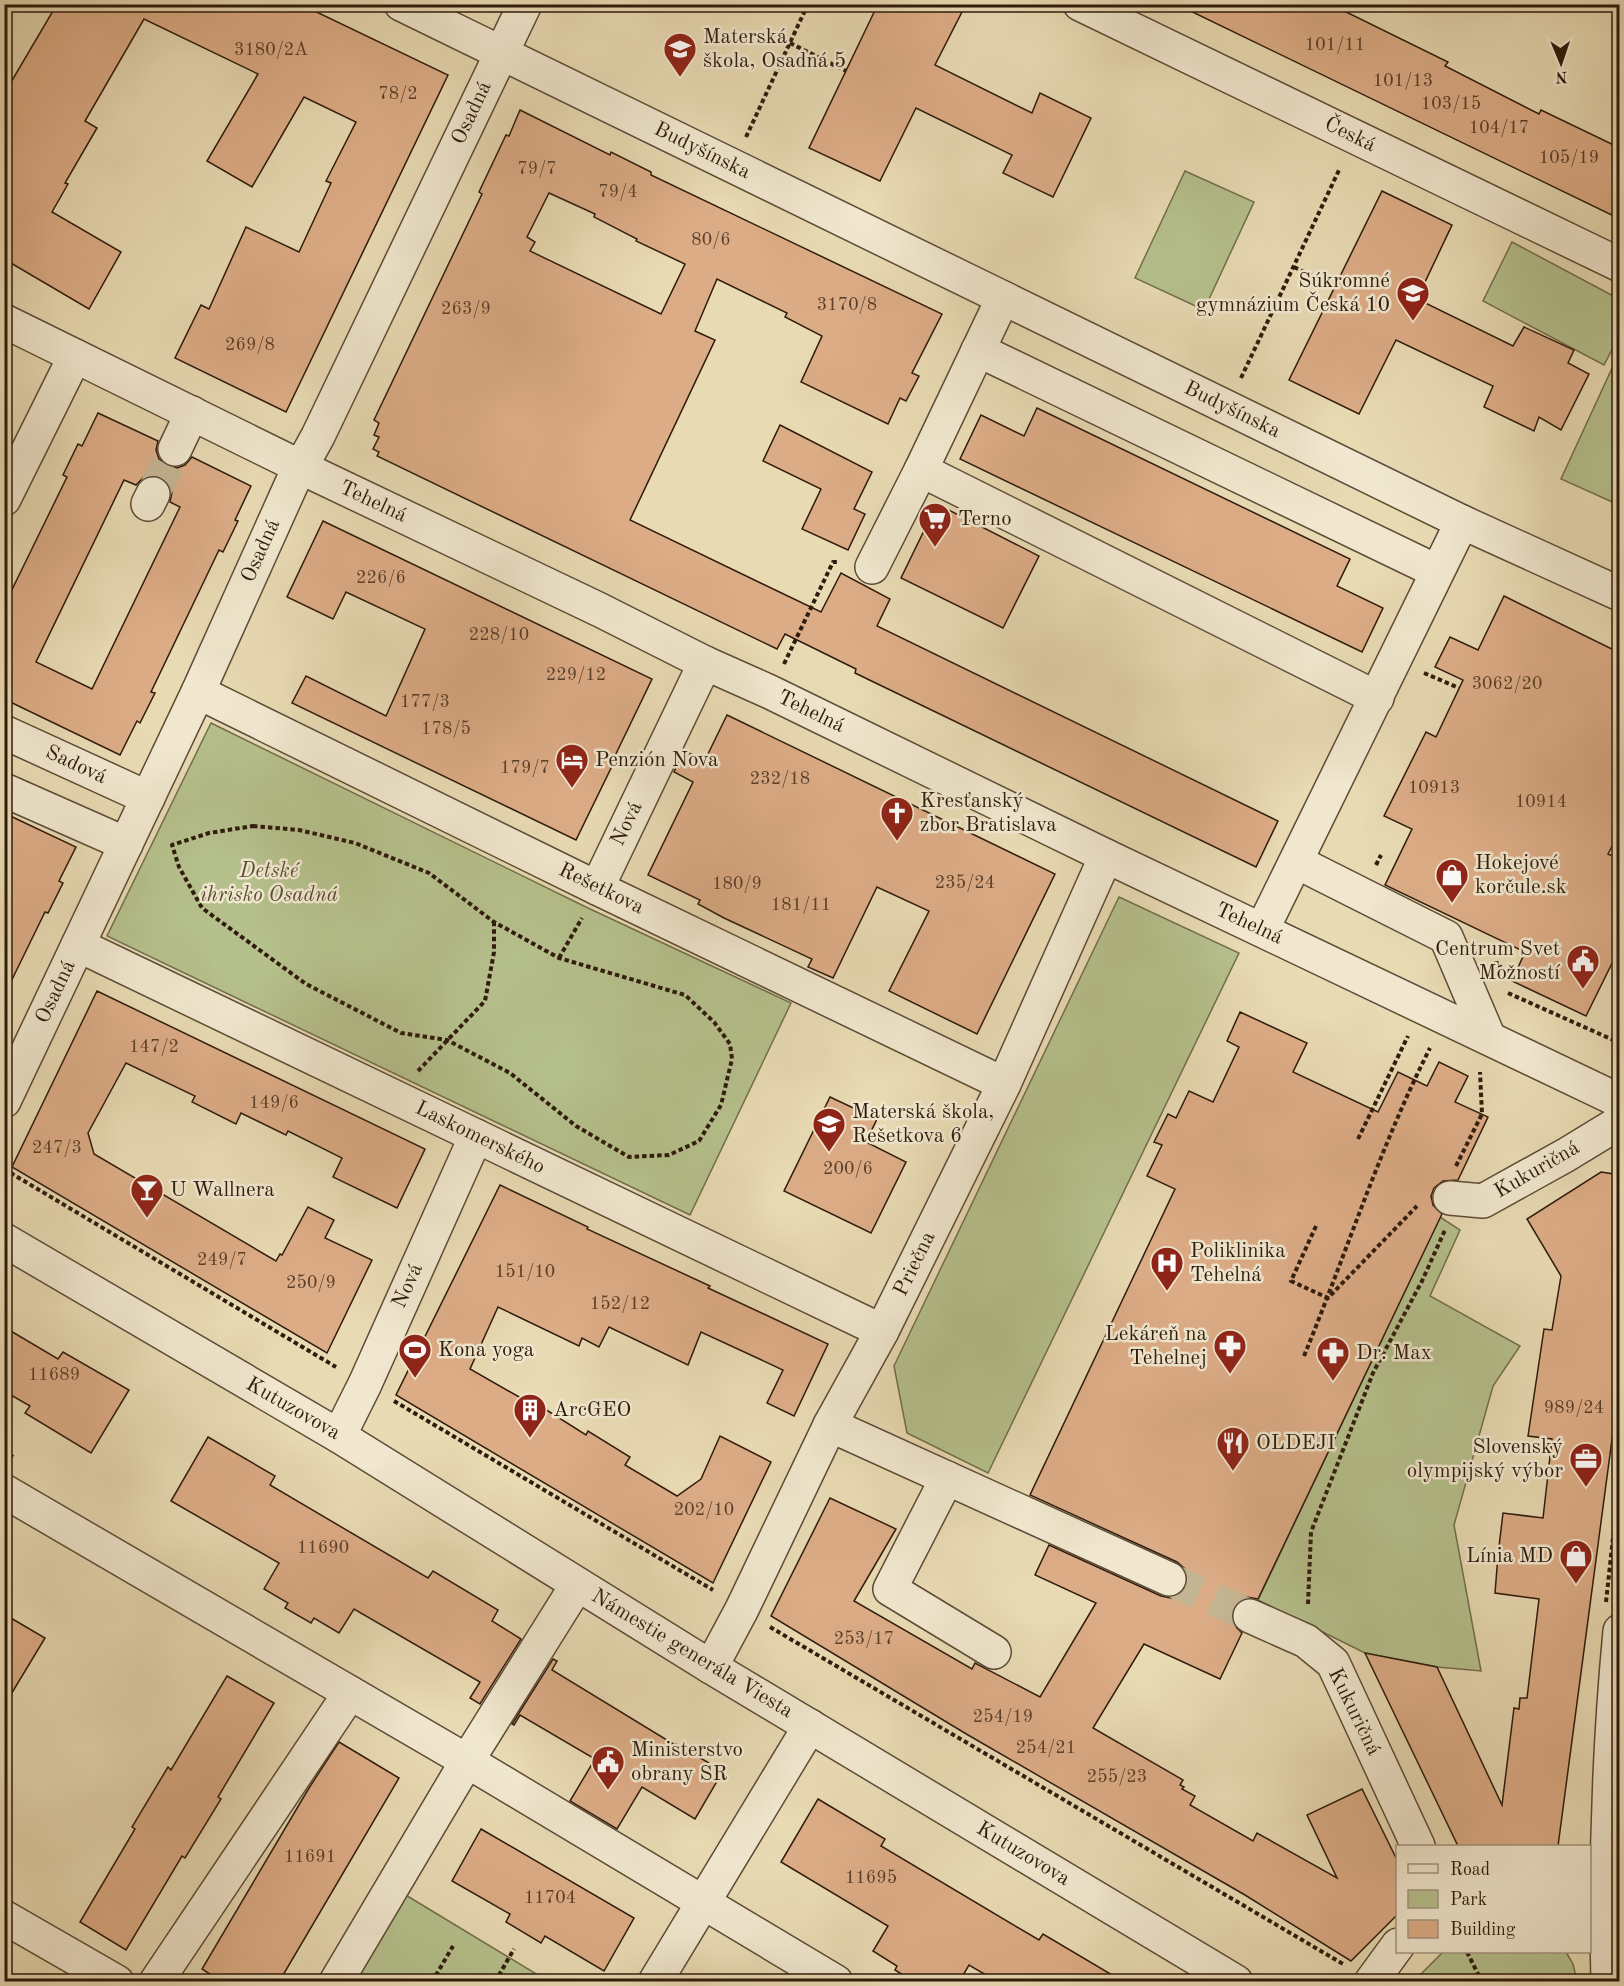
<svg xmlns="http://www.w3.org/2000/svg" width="1624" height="1986" font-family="'Old Standard TT',serif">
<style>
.green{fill:#b5c08c;stroke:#726e4c;stroke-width:1.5}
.building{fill:#dcac86;stroke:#2f1b0c;stroke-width:1.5;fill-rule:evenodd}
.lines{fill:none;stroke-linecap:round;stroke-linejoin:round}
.minor-tunnel{stroke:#c3b492;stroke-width:33;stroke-dasharray:33 16;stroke-linecap:butt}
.minor-casing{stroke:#5d4b36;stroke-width:36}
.path{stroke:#2f1b0c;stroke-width:4;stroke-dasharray:4.5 3;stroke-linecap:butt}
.minor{stroke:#f0e7ce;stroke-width:33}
.labels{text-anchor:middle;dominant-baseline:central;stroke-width:5;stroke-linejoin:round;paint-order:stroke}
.number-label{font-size:18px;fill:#5a3f2a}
.poi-label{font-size:21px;fill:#2f1b0c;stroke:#f0e7ce;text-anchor:start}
.street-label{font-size:21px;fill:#2f1b0c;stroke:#f0e7ce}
.park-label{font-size:21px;font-style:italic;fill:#574d32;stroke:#f0e7ce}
</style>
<rect width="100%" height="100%" fill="#e8dab3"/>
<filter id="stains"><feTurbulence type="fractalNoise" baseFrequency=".00333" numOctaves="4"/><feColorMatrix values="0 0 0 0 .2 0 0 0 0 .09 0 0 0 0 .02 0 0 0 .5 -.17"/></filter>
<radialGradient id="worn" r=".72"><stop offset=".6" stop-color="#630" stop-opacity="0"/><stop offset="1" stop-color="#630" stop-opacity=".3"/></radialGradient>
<g class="green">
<polygon points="1185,171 1254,202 1204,310 1135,278"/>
<polygon points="1512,242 1619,299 1619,336 1604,365 1483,301"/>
<polygon points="1619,353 1619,505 1561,479"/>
<polygon points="211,723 588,908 791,1003 690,1215 107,936"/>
<polygon points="1119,897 1239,953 988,1473 907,1433 894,1366"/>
<polygon points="1440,1217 1460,1230 1430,1296 1520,1346 1493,1386 1454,1525 1481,1671 1437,1667 1365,1653 1258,1600"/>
<polygon points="404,1894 548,1981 353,1982"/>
<polygon points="1443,1952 1566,1952 1573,1964 1577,1981 1414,1981"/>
</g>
<g class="building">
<polygon points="57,4 300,4 448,75 286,412 175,358 201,305 209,309 246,227 299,252 331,183 326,181 356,122 304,97 252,187 207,161 258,74 144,19 85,121 97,128 65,183 68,184 52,212 121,252 89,309 4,259 4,94"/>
<polygon points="878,4 966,4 935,65 1032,113 1040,93 1091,118 1053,197 1003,173 1012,155 916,108 880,181 809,148"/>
<polygon points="1176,4 1330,4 1448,62 1445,66 1539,114 1541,110 1620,148 1620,219"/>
<path d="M520,110L610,155L611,152L651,172V175L942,314L912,373L919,376L906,401L900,398L888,424L801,382L822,336L785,317L787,313L717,279L695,331L715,340L630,520L821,612L841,573L890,599L877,626L1278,821L1256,867L855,673L856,669L785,634L777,649L377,456L379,452L373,449L379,437L374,435L379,423L374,420L482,194L479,192L506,135L509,136ZM549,193L595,214L594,217L637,239L636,241L685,264L661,314L530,251L535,242L527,237Z"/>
<polygon points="1382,191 1452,225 1417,299 1513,346 1524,327 1574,350 1568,363 1589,374 1561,430 1539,417 1534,431 1484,407 1493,386 1396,340 1359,414 1289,380"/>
<polygon points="1037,408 1350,559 1337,586 1383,608 1362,652 960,459 981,415 1024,436"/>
<path d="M98,413L158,441L156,450L159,459L168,466L177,468L185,465L192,457L251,486L235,520L238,521L223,552L219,550L151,692L155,693L140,723L137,721L120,755L4,699V606L67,477L63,475L78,444L82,446ZM151,475L161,477L168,483L172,492L170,502L180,507L92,689L36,662L124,480L136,485L143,478Z"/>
<polygon points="780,425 872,472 854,509 865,514 848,550 802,529 821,489 763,461"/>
<polygon points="937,504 1039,556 1003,628 901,578"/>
<polygon points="323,521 652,679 613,760 615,760 576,840 292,703 306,676 386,716 425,629 346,592 333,619 287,597"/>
<polygon points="1504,596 1620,653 1620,831 1608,854 1620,859 1620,947 1586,1016 1512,981 1525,952 1385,885 1412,829 1384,816 1426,732 1436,737 1463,680 1435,667 1450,637 1478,650"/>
<polygon points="727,715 1055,874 977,1034 889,991 929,911 877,887 833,978 808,967 812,959 724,918 698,904 700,900 648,875 693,782 674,772 684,751 705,760"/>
<polygon points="4,813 76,847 59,881 63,883 48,913 45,912 4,996"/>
<polygon points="97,991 425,1149 397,1208 333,1177 342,1158 288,1131 286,1135 241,1113 236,1124 192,1102 195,1096 126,1063 88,1133 94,1154 276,1261 280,1254 282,1255 308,1207 334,1220 325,1238 372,1260 327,1353 12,1167"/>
<polygon points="1240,1012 1307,1043 1293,1072 1378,1112 1398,1072 1427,1086 1439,1062 1468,1076 1455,1102 1488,1117 1458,1180 1443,1181 1434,1188 1431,1196 1433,1205 1442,1214 1258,1599 1247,1597 1239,1601 1233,1608 1231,1619 1235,1626 1242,1633 1220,1679 1144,1644 1093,1728 1183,1780 1180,1785 1184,1787 1182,1789 1195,1796 1190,1805 1253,1841 1257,1833 1337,1878 1307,1815 1362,1789 1398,1862 1398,1914 1351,1961 1245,1895 968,1735 771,1616 830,1498 896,1529 854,1601 972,1669 975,1663 1040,1697 1096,1603 1035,1575 1049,1545 1161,1596 1171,1598 1180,1594 1186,1587 1188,1577 1185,1569 1177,1562 1030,1495 1175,1189 1147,1176 1162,1145 1154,1142 1168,1114 1176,1118 1189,1091 1213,1102 1239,1047 1227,1041"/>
<polygon points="830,1097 877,1119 866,1142 906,1162 871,1233 784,1191"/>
<polygon points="1601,1172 1620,1175 1620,1379 1558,1846 1458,1846 1365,1653 1437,1667 1502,1805 1514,1708 1519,1709 1520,1698 1527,1698 1539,1599 1495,1593 1498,1555 1503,1513 1543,1518 1552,1439 1528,1436 1544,1329 1552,1330 1561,1276 1527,1219"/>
<polygon points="500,1185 588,1227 587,1229 710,1286 708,1288 828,1344 794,1416 767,1403 783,1370 701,1332 688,1365 609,1327 599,1347 582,1338 579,1346 498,1307 470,1369 535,1406 537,1404 586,1435 588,1431 630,1457 625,1465 677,1496 701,1479 720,1436 771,1462 713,1583 396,1395"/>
<polygon points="4,1327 58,1359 63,1352 129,1390 91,1453 25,1413 30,1406 4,1391"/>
<polygon points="208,1437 275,1476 270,1485 428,1578 433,1571 498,1610 492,1621 521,1639 480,1704 470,1698 480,1682 354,1609 339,1633 314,1618 311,1623 285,1608 288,1603 264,1589 279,1563 171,1501"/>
<polygon points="4,1614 45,1638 4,1706"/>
<polygon points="553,1659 557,1661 552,1670 675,1745 676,1744 723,1771 695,1819 642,1787 617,1829 570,1801 595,1759 520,1715 514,1725 512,1724"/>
<polygon points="227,1676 274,1703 218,1797 221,1799 185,1858 182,1856 126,1950 80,1922 135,1829 132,1827 168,1767 171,1770"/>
<polygon points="339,1742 399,1778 279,1982 222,1982 202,1969 309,1788"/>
<polygon points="818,1799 885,1839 881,1846 1039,1940 1043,1934 1124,1982 998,1982 969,1965 959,1982 914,1982 895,1970 897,1966 873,1951 888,1926 781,1862"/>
<polygon points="481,1829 634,1918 604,1971 545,1936 541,1943 506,1922 510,1914 452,1881"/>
</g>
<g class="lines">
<g class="minor-tunnel">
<polyline points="153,494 175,449"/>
<polyline points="1169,1579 1250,1616"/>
</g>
<g class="minor-casing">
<g id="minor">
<polyline points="401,4 1462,522 1620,594"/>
<polyline points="1080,4 1620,265"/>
<polyline points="1003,298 921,470 1377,698"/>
<polyline points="4,321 321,477 600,610 705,663 770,692 1106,856 1620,1101"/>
<polyline points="978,350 1436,571"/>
<polyline points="175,449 192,413"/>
<polyline points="4,499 75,356"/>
<polyline points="148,504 153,494"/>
<polyline points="872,567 921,470"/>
<polyline points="198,692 597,888 1004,1084"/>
<polyline points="4,732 148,798"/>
<polyline points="4,790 126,844"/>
<polyline points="1297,862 1446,937 1489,1038"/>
<polyline points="597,888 705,663"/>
<polyline points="1262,930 1462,522"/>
<polyline points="78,945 882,1331"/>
<polyline points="4,1101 198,692 292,483 318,436 525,4"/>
<polyline points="1450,1198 1483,1201 1566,1155 1620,1122"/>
<polyline points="4,1240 339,1436 711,1667 1236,1982"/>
<polyline points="830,1425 1169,1579"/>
<polyline points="339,1436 365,1384 476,1136"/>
<polyline points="947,1478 890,1589 994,1652"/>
<polyline points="4,1491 467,1761 836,1982"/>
<polyline points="1250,1616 1306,1641 1333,1663 1418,1846"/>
<polyline points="711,1667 742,1609 830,1425 882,1331 1004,1084 1106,856"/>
<polyline points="4,1917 117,1982"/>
<polyline points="156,1982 350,1693"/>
<polyline points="336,1982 467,1761 577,1585"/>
<polyline points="655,1982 810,1726"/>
<polyline points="1371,1982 1398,1945"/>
<path d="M1608,1982C1605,1864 1609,1748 1620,1631"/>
</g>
</g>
<g class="path">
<polyline points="790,43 846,71"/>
<polyline points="746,137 808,4"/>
<polyline points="1294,267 1335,287"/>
<polyline points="1241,378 1340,168"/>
<polyline points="784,664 833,562 839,562"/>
<polyline points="1424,673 1459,688"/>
<polygon points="253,826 299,830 355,843 429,873 494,922 559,958 685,995 714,1022 730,1044 732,1059 721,1105 699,1141 669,1155 629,1157 576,1126 510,1073 447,1040 401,1033 306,984 202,908 179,867 172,845 209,833"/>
<polyline points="1376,865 1381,855"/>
<polyline points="559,958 582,918"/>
<polyline points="1494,963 1499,963 1504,980"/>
<polyline points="1508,993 1620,1043"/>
<polyline points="418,1071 485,1001 494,952 494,922"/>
<polyline points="1358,1139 1408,1036"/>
<polyline points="1456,1166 1482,1114 1480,1072"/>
<polyline points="4,1169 336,1367"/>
<polyline points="1316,1226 1291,1281 1328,1298 1417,1206"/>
<path d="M1304,1356C1346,1254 1380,1147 1430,1048"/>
<polyline points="394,1401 713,1590"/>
<polyline points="4,1451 13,1457"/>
<polyline points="1606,1602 1620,1474"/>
<polyline points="1308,1604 1311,1532 1373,1373 1422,1281 1445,1230"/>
<polyline points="770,1627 1343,1964"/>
<polyline points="1467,1952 1482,1982"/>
<polyline points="432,1982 453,1946"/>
<polyline points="495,1982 514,1949"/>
</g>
<use href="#minor" class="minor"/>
</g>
<defs>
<g id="school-pin" transform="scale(1.725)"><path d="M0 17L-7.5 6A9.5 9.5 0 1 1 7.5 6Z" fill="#8f2418" stroke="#f0e7ce"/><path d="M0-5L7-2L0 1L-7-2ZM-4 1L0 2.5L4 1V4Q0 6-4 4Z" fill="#fff"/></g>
<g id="supermarket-pin" transform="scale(1.725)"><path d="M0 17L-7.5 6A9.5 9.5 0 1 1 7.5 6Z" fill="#8f2418" stroke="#f0e7ce"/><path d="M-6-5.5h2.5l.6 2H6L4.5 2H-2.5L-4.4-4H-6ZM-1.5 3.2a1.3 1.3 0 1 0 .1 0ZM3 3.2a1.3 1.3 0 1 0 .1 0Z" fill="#fff"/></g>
<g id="hotel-pin" transform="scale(1.725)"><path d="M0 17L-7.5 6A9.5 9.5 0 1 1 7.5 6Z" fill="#8f2418" stroke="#f0e7ce"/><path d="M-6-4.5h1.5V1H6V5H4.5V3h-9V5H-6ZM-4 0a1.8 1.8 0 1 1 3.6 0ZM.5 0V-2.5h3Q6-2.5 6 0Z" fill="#fff"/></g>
<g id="church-pin" transform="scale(1.725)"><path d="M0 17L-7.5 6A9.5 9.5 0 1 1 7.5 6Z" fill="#8f2418" stroke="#f0e7ce"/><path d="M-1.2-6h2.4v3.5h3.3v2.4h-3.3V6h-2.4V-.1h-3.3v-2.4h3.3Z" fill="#fff"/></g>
<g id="shop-pin" transform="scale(1.725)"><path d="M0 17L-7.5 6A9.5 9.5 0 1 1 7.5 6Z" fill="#8f2418" stroke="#f0e7ce"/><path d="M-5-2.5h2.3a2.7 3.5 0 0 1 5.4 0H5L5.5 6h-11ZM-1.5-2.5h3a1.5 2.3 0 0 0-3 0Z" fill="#fff"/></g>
<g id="civic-pin" transform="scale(1.725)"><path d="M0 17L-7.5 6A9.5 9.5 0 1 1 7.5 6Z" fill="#8f2418" stroke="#f0e7ce"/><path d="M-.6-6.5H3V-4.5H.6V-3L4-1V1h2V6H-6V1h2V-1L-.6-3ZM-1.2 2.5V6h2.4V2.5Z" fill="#fff"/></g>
<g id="bar-pin" transform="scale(1.725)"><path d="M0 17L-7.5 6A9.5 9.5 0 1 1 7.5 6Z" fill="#8f2418" stroke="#f0e7ce"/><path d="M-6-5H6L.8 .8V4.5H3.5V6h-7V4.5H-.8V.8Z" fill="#fff"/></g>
<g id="hospital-pin" transform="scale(1.725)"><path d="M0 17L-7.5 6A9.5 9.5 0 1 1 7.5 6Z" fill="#8f2418" stroke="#f0e7ce"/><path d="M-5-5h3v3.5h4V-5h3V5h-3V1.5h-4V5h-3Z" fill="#fff"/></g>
<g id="pharmacy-pin" transform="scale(1.725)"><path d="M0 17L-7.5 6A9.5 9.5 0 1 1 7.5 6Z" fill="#8f2418" stroke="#f0e7ce"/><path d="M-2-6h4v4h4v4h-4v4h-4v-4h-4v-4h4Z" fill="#fff"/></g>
<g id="stadium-pin" transform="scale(1.725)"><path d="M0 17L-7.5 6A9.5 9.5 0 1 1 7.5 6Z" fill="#8f2418" stroke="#f0e7ce"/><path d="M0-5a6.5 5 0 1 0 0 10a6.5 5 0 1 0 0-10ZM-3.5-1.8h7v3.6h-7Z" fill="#fff"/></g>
<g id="building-pin" transform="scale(1.725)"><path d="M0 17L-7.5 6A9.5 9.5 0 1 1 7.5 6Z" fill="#8f2418" stroke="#f0e7ce"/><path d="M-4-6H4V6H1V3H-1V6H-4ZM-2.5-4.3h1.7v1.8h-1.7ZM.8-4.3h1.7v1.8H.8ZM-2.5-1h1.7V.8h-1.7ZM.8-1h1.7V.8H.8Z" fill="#fff"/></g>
<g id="restaurant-pin" transform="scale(1.725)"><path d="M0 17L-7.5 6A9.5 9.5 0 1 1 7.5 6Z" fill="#8f2418" stroke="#f0e7ce"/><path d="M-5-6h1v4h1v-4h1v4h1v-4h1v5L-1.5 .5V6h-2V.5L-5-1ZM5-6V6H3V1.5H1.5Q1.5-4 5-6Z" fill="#fff"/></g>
<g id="office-pin" transform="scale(1.725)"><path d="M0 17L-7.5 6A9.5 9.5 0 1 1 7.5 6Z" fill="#8f2418" stroke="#f0e7ce"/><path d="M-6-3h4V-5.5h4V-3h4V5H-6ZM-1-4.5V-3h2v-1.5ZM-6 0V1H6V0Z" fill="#fff"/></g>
</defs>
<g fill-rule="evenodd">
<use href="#school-pin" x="680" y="49"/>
<use href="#school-pin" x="1413" y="293"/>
<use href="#supermarket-pin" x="935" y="519"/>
<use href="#hotel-pin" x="572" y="760"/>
<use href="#church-pin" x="897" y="813"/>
<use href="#shop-pin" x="1452" y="875"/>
<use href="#civic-pin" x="1583" y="961"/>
<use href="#school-pin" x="829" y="1124"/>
<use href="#bar-pin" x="147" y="1190"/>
<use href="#hospital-pin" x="1167" y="1263"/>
<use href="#pharmacy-pin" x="1230" y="1346"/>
<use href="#stadium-pin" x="415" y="1350"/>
<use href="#pharmacy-pin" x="1333" y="1353"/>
<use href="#building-pin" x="530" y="1410"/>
<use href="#restaurant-pin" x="1233" y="1443"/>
<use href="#office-pin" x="1586" y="1459"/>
<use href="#shop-pin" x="1576" y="1556"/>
<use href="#civic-pin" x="608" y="1762"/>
</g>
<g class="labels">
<g class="number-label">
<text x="1335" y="45">101/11</text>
<text x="271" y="50">3180/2A</text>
<text x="1403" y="81">101/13</text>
<text x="398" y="94">78/2</text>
<text x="1451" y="104">103/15</text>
<text x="1499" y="128">104/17</text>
<text x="1569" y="158">105/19</text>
<text x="537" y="169">79/7</text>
<text x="618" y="192">79/4</text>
<text x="711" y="240">80/6</text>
<text x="847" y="305">3170/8</text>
<text x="466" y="309">263/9</text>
<text x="250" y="345">269/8</text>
<text x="381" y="578">226/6</text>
<text x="499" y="635">228/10</text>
<text x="576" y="675">229/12</text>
<text x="1507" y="684">3062/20</text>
<text x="425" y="702">177/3</text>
<text x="446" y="729">178/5</text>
<text x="525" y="768">179/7</text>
<text x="780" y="779">232/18</text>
<text x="1434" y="788">10913</text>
<text x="1541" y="802">10914</text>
<text x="965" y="883">235/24</text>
<text x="737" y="884">180/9</text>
<text x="801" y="905">181/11</text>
<text x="154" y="1047">147/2</text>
<text x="274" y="1103">149/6</text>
<text x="57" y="1148">247/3</text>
<text x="848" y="1169">200/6</text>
<text x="222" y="1260">249/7</text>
<text x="525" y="1272">151/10</text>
<text x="311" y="1283">250/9</text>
<text x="620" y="1304">152/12</text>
<text x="54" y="1375">11689</text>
<text x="1574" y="1408">989/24</text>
<text x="704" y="1510">202/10</text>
<text x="323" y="1548">11690</text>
<text x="864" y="1639">253/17</text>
<text x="1003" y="1717">254/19</text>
<text x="1046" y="1748">254/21</text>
<text x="1117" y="1777">255/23</text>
<text x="310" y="1857">11691</text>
<text x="871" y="1878">11695</text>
<text x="550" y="1898">11704</text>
</g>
<g class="poi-label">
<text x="703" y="37">Materská<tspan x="703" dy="24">škola, Osadná 5</tspan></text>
<text x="1390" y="281" text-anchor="end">Súkromné<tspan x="1390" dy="24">gymnázium Česká 10</tspan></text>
<text x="958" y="519">Terno</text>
<text x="595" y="760">Penzión Nova</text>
<text x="920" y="801">Kresťanský<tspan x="920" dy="24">zbor Bratislava</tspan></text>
<text x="1475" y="863">Hokejové<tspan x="1475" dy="24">korčule.sk</tspan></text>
<text x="1560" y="949" text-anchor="end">Centrum Svet<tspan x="1560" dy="24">Možností</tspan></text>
<text x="852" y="1112">Materská škola,<tspan x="852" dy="24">Rešetkova 6</tspan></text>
<text x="170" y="1190">U Wallnera</text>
<text x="1190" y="1251">Poliklinika<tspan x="1190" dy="24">Tehelná</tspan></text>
<text x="1207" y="1334" text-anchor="end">Lekáreň na<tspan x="1207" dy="24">Tehelnej</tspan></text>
<text x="438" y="1350">Kona yoga</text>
<text x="1356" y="1353">Dr. Max</text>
<text x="553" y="1410">ArcGEO</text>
<text x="1256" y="1443">OLDEJI</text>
<text x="1563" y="1447" text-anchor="end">Slovenský<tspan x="1563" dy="24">olympijský výbor</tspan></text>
<text x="1553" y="1556" text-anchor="end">Línia MD</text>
<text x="631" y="1750">Ministerstvo<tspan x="631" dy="24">obrany SR</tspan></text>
</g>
<g class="street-label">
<text transform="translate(472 113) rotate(-65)">Osadná</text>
<text transform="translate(1350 135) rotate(26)">Česká</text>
<text transform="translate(702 151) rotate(26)">Budyšínska</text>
<text transform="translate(1232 410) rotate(26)">Budyšínska</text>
<text transform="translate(373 502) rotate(25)">Tehelná</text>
<text transform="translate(261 551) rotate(-66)">Osadná</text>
<text transform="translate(811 712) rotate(26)">Tehelná</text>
<text transform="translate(76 765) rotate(25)">Sadová</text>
<text transform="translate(627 824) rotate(-64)">Nová</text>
<text transform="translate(601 889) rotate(26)">Rešetkova</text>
<text transform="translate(1249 924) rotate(25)">Tehelná</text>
<text transform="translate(56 992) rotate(-65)">Osadná</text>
<text transform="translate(480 1138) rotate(26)">Laskomerského</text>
<text transform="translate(1537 1170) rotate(-30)">Kukuričná</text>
<text transform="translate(915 1264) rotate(-64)">Priečna</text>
<text transform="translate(408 1286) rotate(-66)">Nová</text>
<text transform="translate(293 1409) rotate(30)">Kutuzovova</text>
<text transform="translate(692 1654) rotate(31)">Námestie generála Viesta</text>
<text transform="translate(1354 1712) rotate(64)">Kukuričná</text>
<text transform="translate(1023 1854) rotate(31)">Kutuzovova</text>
</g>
<g class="park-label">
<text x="269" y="871">Detské<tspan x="269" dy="24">ihrisko Osadná</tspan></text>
</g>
</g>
<rect width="1624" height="1986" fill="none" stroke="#e8dab3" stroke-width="24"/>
<rect x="6" y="6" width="1612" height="1974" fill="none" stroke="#2f1b0c" stroke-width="3"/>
<rect x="12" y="12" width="1600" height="1962" fill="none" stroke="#2f1b0c" stroke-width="1.5"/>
<rect x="1396" y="1845" width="195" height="108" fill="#f0e7ce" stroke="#a39580" stroke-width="1.5"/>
<rect x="1408" y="1864" width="30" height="9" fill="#f0e7ce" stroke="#a39580" stroke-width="1.5"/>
<text x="1450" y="1875" font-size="18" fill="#2f1b0c">Road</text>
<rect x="1408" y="1890" width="30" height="18" fill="#b5c08c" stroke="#a39580" stroke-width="1.5"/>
<text x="1450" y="1905" font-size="18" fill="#2f1b0c">Park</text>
<rect x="1408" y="1920" width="30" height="18" fill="#dcac86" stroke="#a39580" stroke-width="1.5"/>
<text x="1450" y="1935" font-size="18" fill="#2f1b0c">Building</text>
<g transform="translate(1561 63) rotate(178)" stroke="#f0e7ce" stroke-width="4.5" paint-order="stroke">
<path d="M0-4.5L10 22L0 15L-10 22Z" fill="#2f1b0c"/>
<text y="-9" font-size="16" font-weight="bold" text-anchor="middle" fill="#2f1b0c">N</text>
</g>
<rect width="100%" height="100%" filter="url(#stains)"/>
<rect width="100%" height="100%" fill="url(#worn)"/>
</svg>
